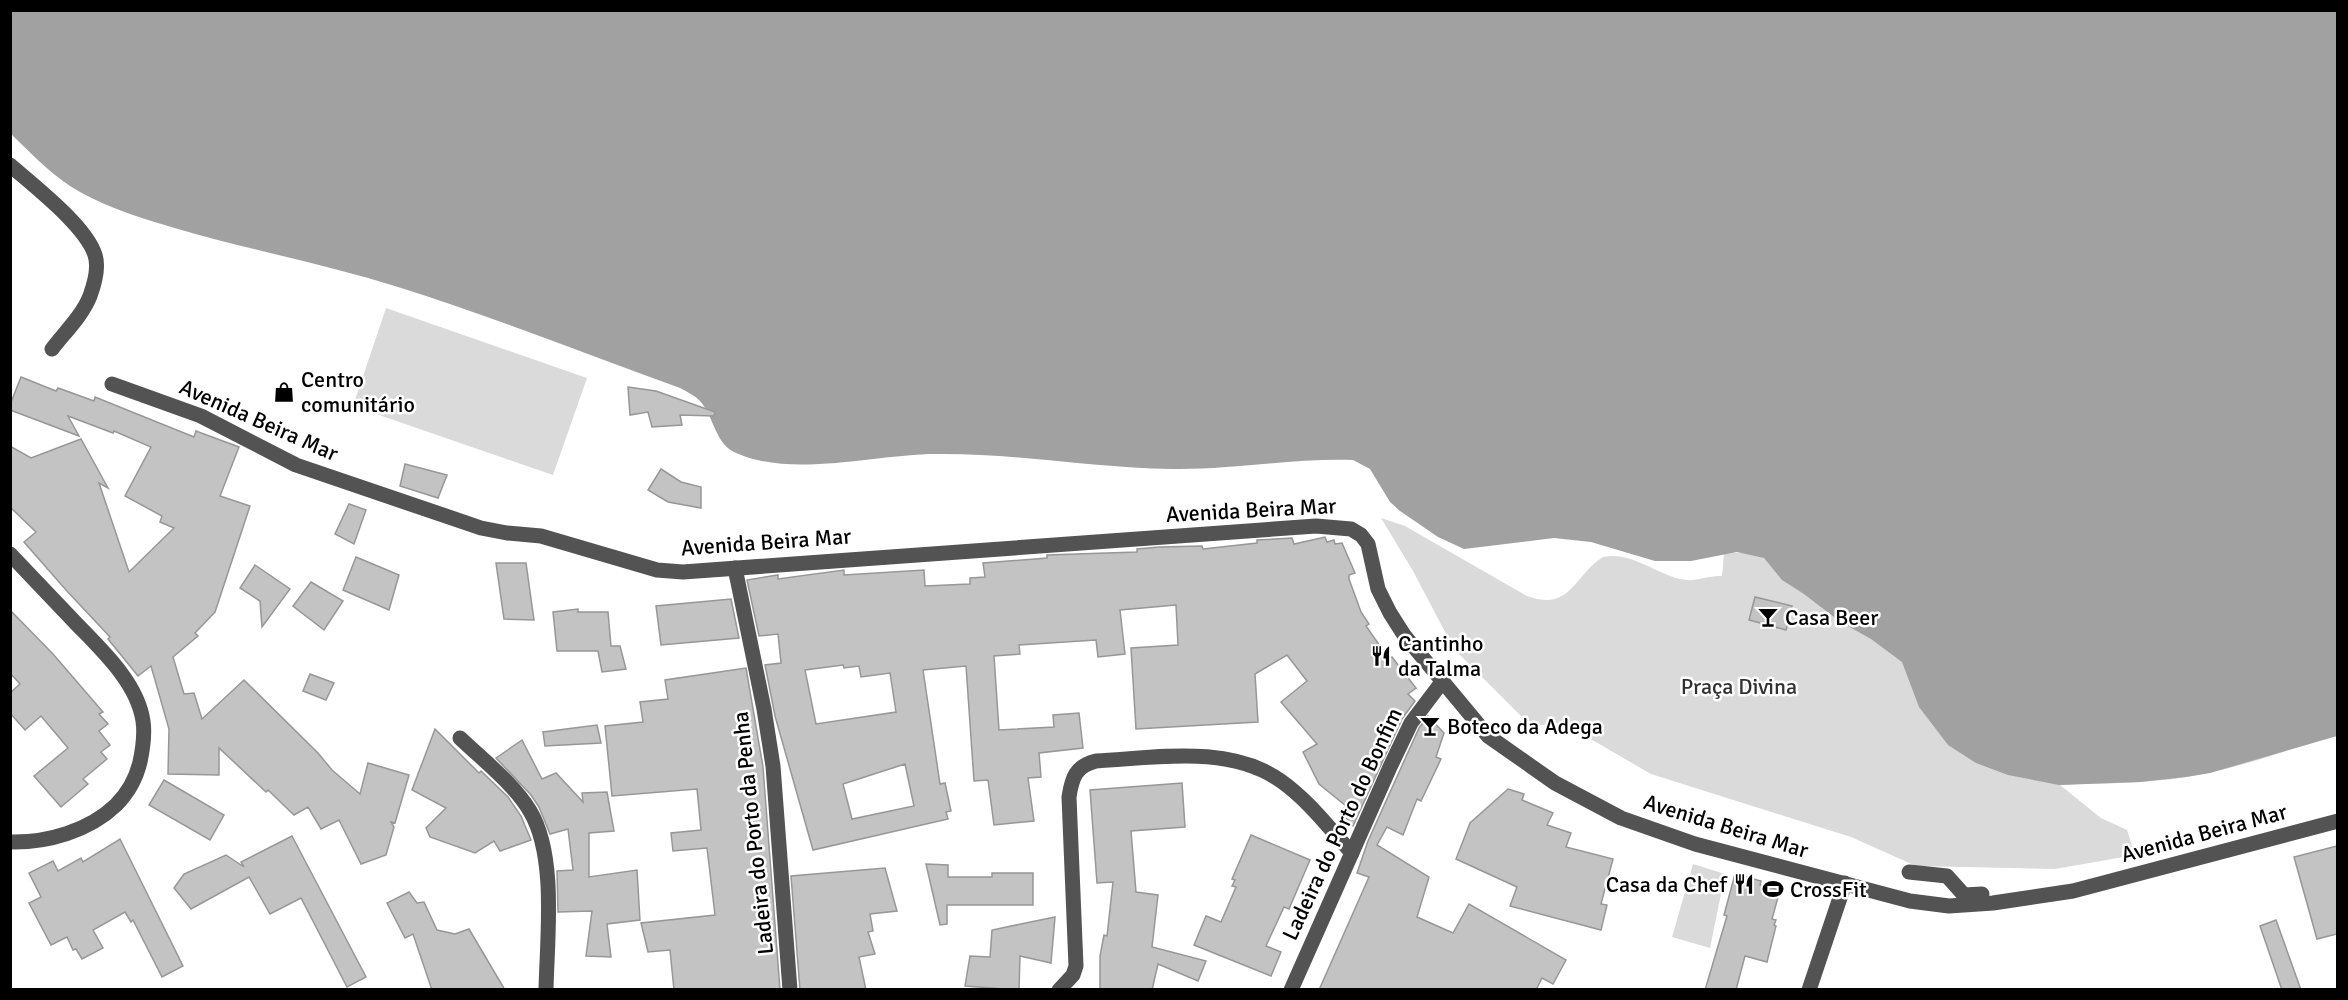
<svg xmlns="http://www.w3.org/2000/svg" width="2348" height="1000" font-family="Signika,sans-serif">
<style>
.green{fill:#dadada}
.water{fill:#a1a1a1}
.building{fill:#c3c3c3;stroke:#979797;stroke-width:1.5;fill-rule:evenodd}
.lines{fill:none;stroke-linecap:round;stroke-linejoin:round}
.minor{stroke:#535353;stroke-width:15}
.labels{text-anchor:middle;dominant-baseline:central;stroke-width:5;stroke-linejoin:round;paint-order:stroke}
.poi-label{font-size:22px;fill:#000;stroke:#fff;text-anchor:start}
.street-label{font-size:22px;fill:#000;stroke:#fff}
.park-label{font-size:22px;fill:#313131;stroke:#fff}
</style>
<rect width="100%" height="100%" fill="#fff"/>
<g class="green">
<polygon points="386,308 587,378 553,475 353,406"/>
<path d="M1381,518L1405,526L1527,596C1571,612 1573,576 1603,557C1630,551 1655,573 1680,579C1695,583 1707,575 1722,576L1724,554C1738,552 1758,550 1769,562C1777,572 1781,580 1792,586L2337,736C2294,747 2252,764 2208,773C2160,784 2109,783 2060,785L2101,818L2127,830L2135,855L2055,869L1916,866L1851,837L1651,774L1563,723L1531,726L1454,649L1413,571Z"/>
<polygon points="1693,864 1725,874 1710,948 1672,937"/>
</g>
<path class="water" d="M10,11H2337V736L2210,773L2186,777L2140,782L2059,785L2008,775L1976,763L1948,745L1919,707L1902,662L1871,639L1839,621L1804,594L1782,580L1764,558L1737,552L1691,561H1655L1591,542L1554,538L1464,549L1438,537L1400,511L1390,502L1370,469L1353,460C1293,458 1232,470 1172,469C1093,468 1015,453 936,454C876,454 790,479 734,452C714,442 714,415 699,400C694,395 687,392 680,388C586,354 493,317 398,287C325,264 250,250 178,229C145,219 110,209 80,192C54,178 32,154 11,134Z"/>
<g class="building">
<polygon points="21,377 56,391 58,388 94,401 95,397 194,437 196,431 239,447 220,496 250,506 215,612 195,633 198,636 173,657 184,694 194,693 202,719 244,680 318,753 332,770 360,794 368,763 409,775 395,823 391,822 394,827 386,855 361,864 339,820 321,829 308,807 294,815 268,790 266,792 219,748 219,775 168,774 169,729 151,666 138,676 108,639 110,637 66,590 24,542 36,532 10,507 10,446 31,458 81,439 108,488 99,483 129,572 174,528 160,522 162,516 125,496 151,447 114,431 113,433 68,416 79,436 10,410 10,405"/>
<polygon points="628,387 656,391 715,412 714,416 680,415 682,425 652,427 648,412 630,415"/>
<polygon points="405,464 447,475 438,498 400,486"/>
<polygon points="661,469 681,482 701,487 701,508 668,502 648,490"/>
<polygon points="349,504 366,510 354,544 335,534"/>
<path d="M1325,537L1327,542L1334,540L1335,544L1342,543L1355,573L1349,575V579L1361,612L1369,624L1366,626L1389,659L1392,657L1416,688L1408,694L1415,701L1402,719L1353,826L1340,811L1346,806L1319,784L1303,752L1317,744L1281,702L1307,681L1287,655L1255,674L1258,722L1136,729L1131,648L1178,645L1176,605L1120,610L1125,654L1098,657L1096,640L1019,645L1020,654L994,656L999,730L1054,727L1053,715L1079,713L1083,748L1039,753L1041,777L1028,778L1034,821L994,825L988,780L974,781L966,666L923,670L940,784L945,783L951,811L946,812L948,819L813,850L775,716L765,665L781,663L778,634L759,636L747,580L778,575V579L844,570V575L924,570L925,586L970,584V578L985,577L983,563L1047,558V555L1137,552V549L1159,547L1202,546L1203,549L1257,543V540L1292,538L1294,544ZM843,665L844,668L859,666L861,677L890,673L896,712L816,724L805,670ZM905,764L914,806L852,819L843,784Z"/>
<polygon points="356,557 399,575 389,610 343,590"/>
<polygon points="496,563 526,563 534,620 504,619"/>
<polygon points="255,565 290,589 262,627 260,601 240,588"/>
<polygon points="311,582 343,601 324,630 293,606"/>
<polygon points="1755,597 1792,606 1786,630 1749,620"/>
<polygon points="731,599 739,638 661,645 656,606"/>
<polygon points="578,609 578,612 608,612 611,646 620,646 626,669 602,672 598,651 557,651 553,612"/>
<polygon points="10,610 53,654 103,712 99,714 108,724 99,731 110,745 101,752 107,759 83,779 88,784 61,807 34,776 68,748 41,716 25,730 10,713 10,693 20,684 10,673"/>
<polygon points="746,668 763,767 780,990 674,990 670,950 648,952 641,923 715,915 707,848 673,851 671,833 701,830 697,789 612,796 605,726 643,722 640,702 668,699 665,680"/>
<polygon points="310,674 334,683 326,700 303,691"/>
<polygon points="1428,716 1444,733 1436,757 1441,759 1421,801 1417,799 1403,835 1387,827 1377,845 1429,877 1417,917 1453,933 1469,904 1566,960 1553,984 1542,978 1536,990 1319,990 1369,877 1357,873 1368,841 1419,728"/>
<polygon points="597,725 601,743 545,746 543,732"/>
<polygon points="435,729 479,773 481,771 508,797 521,816 531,840 500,851 494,841 475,853 430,837 426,828 446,808 412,790"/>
<polygon points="522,740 542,779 556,773 583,802 582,793 607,792 614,831 589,833 589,877 637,870 640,920 607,924 611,957 586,956 592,911 558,912 557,871 573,870 568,829 550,834 539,807 531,795 496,758"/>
<polygon points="164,780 224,815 210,840 149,805"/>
<polygon points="1182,783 1185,827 1131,831 1136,892 1158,895 1152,947 1206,961 1198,981 1158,964 1152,990 1100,990 1100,956 1104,935 1107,936 1113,882 1097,883 1090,790"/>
<polygon points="1508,789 1524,794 1522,800 1553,813 1547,825 1571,833 1566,847 1613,859 1601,904 1607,905 1601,930 1510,906 1517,887 1456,859 1470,823"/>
<polygon points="1251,835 1310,860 1289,909 1284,907 1266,946 1281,952 1271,976 1194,945 1206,916 1221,922 1236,887 1232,886 1235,880 1232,879"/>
<polygon points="292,836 366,977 347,987 301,898 270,914 249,877 191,909 174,888 184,874 226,855 244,867 241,862"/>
<polygon points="120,839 183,966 162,977 133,920 131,922 125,912 93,930 103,948 82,959 76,949 73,950 67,937 51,945 29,903 41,897 29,873 53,861 58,871 81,858 83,862"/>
<polygon points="2337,846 2337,934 2317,939 2294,857"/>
<polygon points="926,864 948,865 948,877 992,877 992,873 1033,873 1033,905 947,905 947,924 940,925"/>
<polygon points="885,868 897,911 870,914 873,931 868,932 875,954 859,957 866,990 800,990 791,876"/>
<polygon points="1735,874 1761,881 1760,885 1780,890 1772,919 1776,920 1774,925 1776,926 1767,962 1745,956 1736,990 1705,990 1727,916 1724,915"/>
<polygon points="409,892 417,903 424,902 437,930 455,934 469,929 505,990 432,990 413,934 405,938 387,903"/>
<polygon points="1055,917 1051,963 1020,956 1019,990 965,986 970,956 990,957 992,930"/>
<polygon points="2276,920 2301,990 2282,990 2260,926"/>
</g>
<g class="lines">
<g class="minor">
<path d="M10,165C34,186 86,226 95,255C99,267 94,285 90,296C82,316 65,332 52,349"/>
<polyline points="112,384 201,416 296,465 481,528 507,533 541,536 657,570 683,572 1316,526 1351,529 1361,535 1368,544 1378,589 1390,613 1404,635 1488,736 1555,783 1621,818 1695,844 1910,901 1949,906 1993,903 2073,891 2338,821"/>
<path d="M10,554C30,575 50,596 70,617C97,646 137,680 143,721C145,735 143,748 140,762C136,779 128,793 116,805C89,831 47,843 10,842"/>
<polyline points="735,568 764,709 773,766 790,990"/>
<path d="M460,738C484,761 513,783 530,811C557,856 547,938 546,990"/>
<polyline points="1909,872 1947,876 1964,895 1982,894"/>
<path d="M1059,990L1073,975L1076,966L1069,797C1072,777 1076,766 1096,761C1155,758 1229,744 1281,781C1308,800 1329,828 1352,853"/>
<polyline points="1291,990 1390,767 1411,723 1442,682"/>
<polyline points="1809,990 1845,883"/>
</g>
</g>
<defs>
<g id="shop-bare" transform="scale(1.62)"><path d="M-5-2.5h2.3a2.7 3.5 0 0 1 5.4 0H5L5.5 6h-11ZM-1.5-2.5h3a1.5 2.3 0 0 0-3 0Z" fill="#000" stroke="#fff" stroke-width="2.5" paint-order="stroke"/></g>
<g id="bar-bare" transform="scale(1.62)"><path d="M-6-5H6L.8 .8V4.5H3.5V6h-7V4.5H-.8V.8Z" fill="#000" stroke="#fff" stroke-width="2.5" paint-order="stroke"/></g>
<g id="restaurant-bare" transform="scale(1.62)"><path d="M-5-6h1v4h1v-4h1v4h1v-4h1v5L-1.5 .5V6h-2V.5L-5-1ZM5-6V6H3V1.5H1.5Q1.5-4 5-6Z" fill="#000" stroke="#fff" stroke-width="2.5" paint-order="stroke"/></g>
<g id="stadium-bare" transform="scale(1.62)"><path d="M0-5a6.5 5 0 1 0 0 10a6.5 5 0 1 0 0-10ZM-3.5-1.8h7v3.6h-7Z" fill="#000" stroke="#fff" stroke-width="2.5" paint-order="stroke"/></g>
</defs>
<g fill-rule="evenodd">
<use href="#shop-bare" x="284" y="392"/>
<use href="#bar-bare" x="1768" y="617"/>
<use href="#restaurant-bare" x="1381" y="656"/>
<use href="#bar-bare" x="1430" y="726"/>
<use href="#restaurant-bare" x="1744" y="884"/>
<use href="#stadium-bare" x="1773" y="889"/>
</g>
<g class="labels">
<g class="poi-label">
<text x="301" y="379">Centro<tspan x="301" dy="25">comunitário</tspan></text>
<text x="1785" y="617">Casa Beer</text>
<text x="1398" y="643">Cantinho<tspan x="1398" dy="25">da Talma</tspan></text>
<text x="1447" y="726">Boteco da Adega</text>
<text x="1727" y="884" text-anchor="end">Casa da Chef</text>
<text x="1790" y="889">CrossFit</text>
</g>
<g class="street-label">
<text transform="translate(259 420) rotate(24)">Avenida Beira Mar</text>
<text transform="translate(1251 510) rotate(-3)">Avenida Beira Mar</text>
<text transform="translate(766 542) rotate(-4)">Avenida Beira Mar</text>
<text transform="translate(1342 824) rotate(-65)">Ladeira do Porto do Bonfim</text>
<text transform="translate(1726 826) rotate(17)">Avenida Beira Mar</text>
<text transform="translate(753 833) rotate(-96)">Ladeira do Porto da Penha</text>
<text transform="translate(2204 833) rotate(-15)">Avenida Beira Mar</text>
</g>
<g class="park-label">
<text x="1739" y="686">Praça Divina</text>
</g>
</g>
<rect width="2348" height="1000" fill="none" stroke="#000000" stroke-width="24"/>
</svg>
